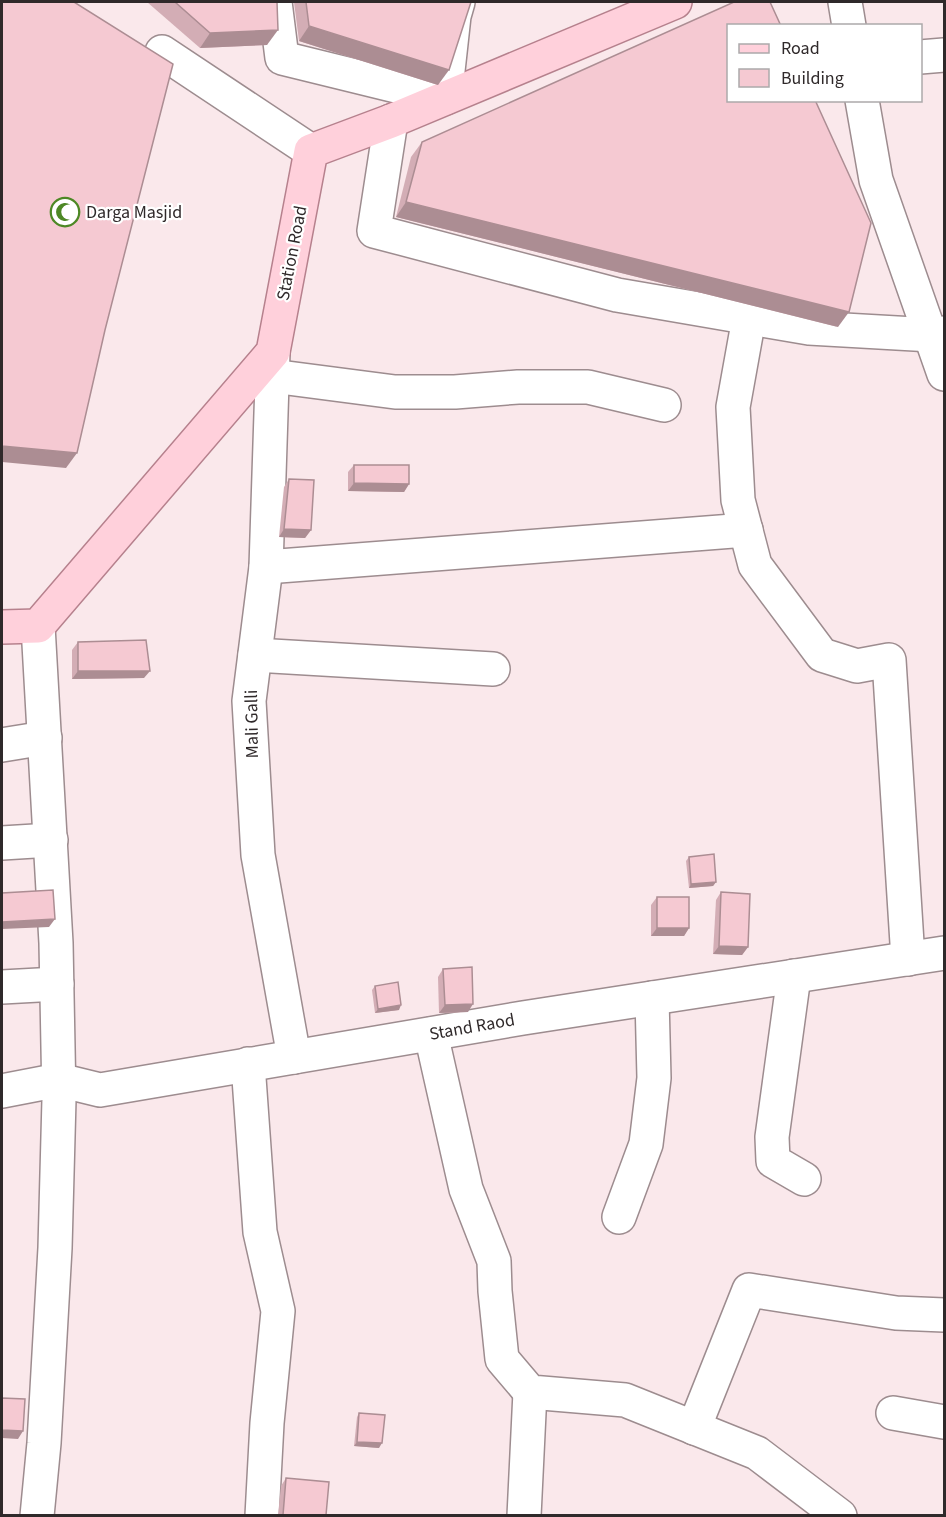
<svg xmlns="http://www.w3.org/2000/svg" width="946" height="1517" font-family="'Source Sans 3',sans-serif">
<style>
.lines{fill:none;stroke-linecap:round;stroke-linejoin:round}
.minor-casing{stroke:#9d8c8f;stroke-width:36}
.major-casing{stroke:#b6818d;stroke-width:36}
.minor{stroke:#fff;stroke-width:33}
.major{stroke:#ffd0db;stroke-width:33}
.wall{fill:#d3adb5}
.shaded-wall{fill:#ac8d93}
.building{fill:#f5c9d2;stroke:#ac8d93;stroke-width:1.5}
.labels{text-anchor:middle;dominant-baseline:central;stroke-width:4.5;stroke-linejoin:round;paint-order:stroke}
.poi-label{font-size:18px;fill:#2f292a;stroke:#fff;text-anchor:start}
.street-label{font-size:18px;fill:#2f292a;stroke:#fff}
</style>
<rect width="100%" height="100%" fill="#fae8eb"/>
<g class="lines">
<g class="minor-casing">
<g id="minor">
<polyline points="275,2 282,58 445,98 454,16 458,2"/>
<polyline points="845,2 849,26"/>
<polyline points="162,52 311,151"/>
<polyline points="920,57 944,55"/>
<polyline points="862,100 876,180 944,374"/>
<polyline points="391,121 374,231 617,295 809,328 932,335 944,333"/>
<polyline points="749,318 733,407 738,500 755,565 822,655 857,666 889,660 908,959"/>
<polyline points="273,352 266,567 249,701 258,855 294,1057"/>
<polyline points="272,376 395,392 455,392 518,387 588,387 664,405"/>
<polyline points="266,567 746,530"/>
<polyline points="255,655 493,669"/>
<polyline points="2,745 45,738"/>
<polyline points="2,843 51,840"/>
<polyline points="794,976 772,1137 773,1161 804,1179"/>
<polyline points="2,987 57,984"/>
<polyline points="431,1034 466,1189 494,1261 495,1291 502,1359 530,1392 625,1400 757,1453 840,1516"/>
<polyline points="248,1064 260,1232 278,1311 267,1423 262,1516"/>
<polyline points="2,1091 59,1080 100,1090 523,1018 944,953"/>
<polyline points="619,1217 646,1144 654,1078 652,998"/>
<polyline points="893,1413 944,1422"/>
<polyline points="694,1428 749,1290 896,1313 944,1315"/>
<polyline points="37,1516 44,1443 55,1248 59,1099 56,943 38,626"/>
<polyline points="524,1516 530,1392"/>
</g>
</g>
<g class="major-casing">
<polyline id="major" points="2,627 38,626 273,352 311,151 391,121 675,2"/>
</g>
<use href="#minor" class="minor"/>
<use href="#major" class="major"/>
</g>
<g class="wall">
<polygon points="147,2 277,2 267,45 200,48"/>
<polygon points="294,2 471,2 438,85 299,41"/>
<polygon points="422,142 838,327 396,217 411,157"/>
<polygon points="354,465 409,484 404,492 348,491 348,472"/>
<polygon points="289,479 311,530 305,538 279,537 284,487"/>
<polygon points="78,642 144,678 72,679 72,650"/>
<polygon points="689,857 716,882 713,886 689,888 686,861"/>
<polygon points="721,892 748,947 742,955 713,954 716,900"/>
<polygon points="657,897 689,928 684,936 651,936 651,905"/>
<polygon points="443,969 468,1012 439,1013 438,977"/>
<polygon points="375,986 399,1010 375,1013 372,990"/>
<polygon points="359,1413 379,1448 354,1446 357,1417"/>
<polygon points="286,1478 326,1515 278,1515 281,1486"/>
</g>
<g class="shaded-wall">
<polygon points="309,26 449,70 438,85 299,41"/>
<polygon points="278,30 267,45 200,48 210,33"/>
<polygon points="406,202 849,312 838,327 396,217"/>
<polygon points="2,446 77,453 66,468 2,462"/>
<polygon points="354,483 409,484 404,492 348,491"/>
<polygon points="284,529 311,530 305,538 279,537"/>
<polygon points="78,671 150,671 144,678 72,679"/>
<polygon points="716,882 713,886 689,888 691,884"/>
<polygon points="55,919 49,927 2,929 2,922"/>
<polygon points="657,928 689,928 684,936 651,936"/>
<polygon points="719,946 748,947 742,955 713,954"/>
<polygon points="473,1004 468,1012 439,1013 445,1005"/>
<polygon points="401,1005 399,1010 375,1013 378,1009"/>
<polygon points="2,1430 23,1431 18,1439 2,1438"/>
<polygon points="357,1442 382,1443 379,1448 354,1446"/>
</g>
<g class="building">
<polygon points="2,2 74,2 173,64 105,330 77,453 2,446"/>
<polygon points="175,2 277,2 278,30 210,33"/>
<polygon points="306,2 471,2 449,70 309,26"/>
<polygon points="734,2 770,2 781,26 729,26 729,100 815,100 871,223 849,312 406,202 422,142"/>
<polygon points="354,465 409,465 409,484 354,483"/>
<polygon points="289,479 314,480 311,530 284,529"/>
<polygon points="146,640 150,671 78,671 78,642"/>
<polygon points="714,854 716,882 691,884 689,857"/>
<polygon points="53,890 55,919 2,922 2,893"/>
<polygon points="721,892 750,894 748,947 719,946"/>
<rect x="657" y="897" width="32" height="31"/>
<polygon points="472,967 473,1004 445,1005 443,969"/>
<polygon points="398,982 401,1005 378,1009 375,986"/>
<polygon points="2,1398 25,1399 23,1431 2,1430"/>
<polygon points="359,1413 385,1415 382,1443 357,1442"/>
<polygon points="286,1478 329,1482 326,1515 283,1515"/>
</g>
<defs>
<g id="mosque-ring" transform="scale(1.5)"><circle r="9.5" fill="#fff" stroke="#4d8825" stroke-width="1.5"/><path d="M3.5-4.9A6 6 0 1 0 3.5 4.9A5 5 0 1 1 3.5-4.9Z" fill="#4d8825"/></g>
</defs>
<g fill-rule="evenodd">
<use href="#mosque-ring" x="65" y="212"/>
</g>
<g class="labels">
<g class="poi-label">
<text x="86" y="212">Darga Masjid</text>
</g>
<g class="street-label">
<text transform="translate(292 253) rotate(-79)">Station Road</text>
<text transform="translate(252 724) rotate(-91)">Mali Galli</text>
<text transform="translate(472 1027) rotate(-10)">Stand Raod</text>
</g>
</g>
<rect width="946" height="1517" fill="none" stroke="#2f292a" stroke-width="6"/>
<rect x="727" y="24" width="195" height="78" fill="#ffffff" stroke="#aca9aa" stroke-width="1.5"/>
<rect x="739" y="44" width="30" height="9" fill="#ffd0db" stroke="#aca9aa" stroke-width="1.5"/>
<text x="781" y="54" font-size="18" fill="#2f292a">Road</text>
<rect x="739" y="69" width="30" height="18" fill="#f5c9d2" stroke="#aca9aa" stroke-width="1.5"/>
<text x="781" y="84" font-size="18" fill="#2f292a">Building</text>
</svg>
